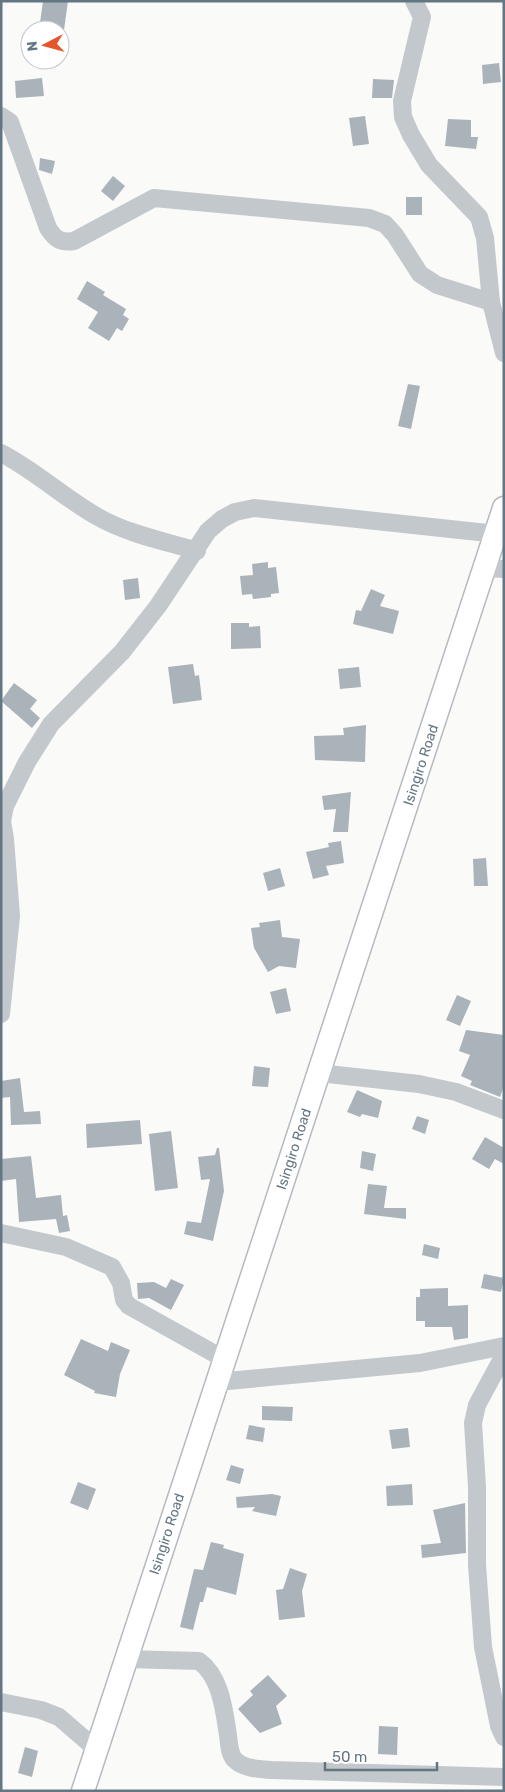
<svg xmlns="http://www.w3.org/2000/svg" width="505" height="1792" font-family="Rubik,sans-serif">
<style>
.building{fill:#aab3b9}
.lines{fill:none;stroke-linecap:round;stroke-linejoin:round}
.major-casing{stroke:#b5babe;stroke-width:25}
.minor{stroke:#c3c8cc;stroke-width:18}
.major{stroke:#fff;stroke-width:22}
.labels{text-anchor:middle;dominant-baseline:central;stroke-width:5;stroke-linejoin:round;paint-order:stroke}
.street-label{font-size:14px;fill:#657683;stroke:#fff}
</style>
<rect width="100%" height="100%" fill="#fafaf8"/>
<g class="building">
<polygon points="43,1 68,1 64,30 39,30"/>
<polygon points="499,63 501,82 483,84 482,65"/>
<polygon points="42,78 44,96 16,98 15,81"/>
<polygon points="373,79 394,80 392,98 372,98"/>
<polygon points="365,116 369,144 353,146 349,118"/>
<polygon points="448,119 471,120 471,137 478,137 476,149 445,146"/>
<polygon points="40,158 55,161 52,174 39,170"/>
<polygon points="113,176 125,186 113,201 101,191"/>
<rect x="406" y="197" width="16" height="18"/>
<polygon points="87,281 105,292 103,295 126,309 123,315 129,319 122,331 117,328 109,341 88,328 98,312 77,299"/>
<polygon points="408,384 420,386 411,429 398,426"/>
<polygon points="268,562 268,568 276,567 279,593 271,594 271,597 253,599 252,594 242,595 240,576 253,575 252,564"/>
<polygon points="138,578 140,598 125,600 123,580"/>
<polygon points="371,589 385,595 380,606 399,611 393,634 353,624 356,610 361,611"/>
<polygon points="231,623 249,623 249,627 260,626 261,648 231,649"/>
<polygon points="193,664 195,676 199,675 202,700 173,704 168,667"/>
<polygon points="359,667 361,687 340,689 338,669"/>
<polygon points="14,683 37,700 30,709 40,718 32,728 1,701"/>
<polygon points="366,725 365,762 315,760 314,736 344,735 343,728"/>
<polygon points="351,792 348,832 333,832 336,809 324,810 322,796"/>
<polygon points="341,841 344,863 326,866 329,875 313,879 306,852 329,847 328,843"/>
<polygon points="486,858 488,886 474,886 473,859"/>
<polygon points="280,868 285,886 268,891 263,873"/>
<polygon points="280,920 282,937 300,939 296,968 279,966 268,972 254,948 251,928 260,927 259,923"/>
<polygon points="286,988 291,1011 276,1014 270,992"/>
<polygon points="457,995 471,1001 460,1026 446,1020"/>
<polygon points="466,1030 504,1035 504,1086 500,1097 470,1085 472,1081 461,1076 470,1055 459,1051"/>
<polygon points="254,1066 270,1068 268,1087 252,1086"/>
<polygon points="20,1078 24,1112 40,1111 41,1124 11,1125 10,1097 1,1098 1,1081"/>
<polygon points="357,1090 382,1101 378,1118 362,1114 360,1117 347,1112"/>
<polygon points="417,1116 429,1120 425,1134 412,1129"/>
<polygon points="140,1120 142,1144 87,1148 86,1124"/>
<polygon points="171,1131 178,1188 155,1191 149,1134"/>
<polygon points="485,1137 504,1148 504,1164 495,1159 489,1169 472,1159"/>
<polygon points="217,1148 219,1148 224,1191 213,1241 184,1234 187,1221 201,1223 210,1179 201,1180 198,1157 215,1155"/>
<polygon points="362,1151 376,1154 373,1171 360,1168"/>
<polygon points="31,1156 36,1198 61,1195 63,1216 67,1215 70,1231 59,1233 56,1219 19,1222 16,1179 1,1181 1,1159"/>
<polygon points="368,1184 387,1186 384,1208 406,1208 406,1219 364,1214"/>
<polygon points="424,1244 440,1248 438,1259 422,1255"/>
<polygon points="484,1274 504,1278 501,1292 481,1288"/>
<polygon points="171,1279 184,1285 171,1310 149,1298 138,1299 137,1283 154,1282 166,1288"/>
<polygon points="448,1288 448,1306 468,1305 468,1338 454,1340 452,1327 425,1327 425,1321 416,1321 416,1297 420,1297 420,1289"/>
<polygon points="81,1339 108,1351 111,1342 130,1350 120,1374 116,1397 94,1393 95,1391 64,1375"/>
<polygon points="262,1406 293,1407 292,1421 262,1420"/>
<polygon points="249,1425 265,1428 263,1442 246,1439"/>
<polygon points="408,1428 410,1447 392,1449 389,1430"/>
<polygon points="231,1465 244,1469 240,1484 226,1480"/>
<polygon points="78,1482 96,1489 88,1510 70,1503"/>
<polygon points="412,1484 413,1505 387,1506 386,1486"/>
<polygon points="272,1494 281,1496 276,1516 252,1511 255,1507 237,1508 236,1497"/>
<polygon points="465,1503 466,1553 422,1558 421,1545 441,1543 433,1510"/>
<polygon points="211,1542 224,1545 223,1548 244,1554 236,1595 207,1587 203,1602 200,1602 193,1630 180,1627 194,1569 203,1570"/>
<polygon points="290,1568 307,1574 302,1591 305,1617 279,1620 276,1590 283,1589"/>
<polygon points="268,1675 287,1696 276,1706 282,1724 260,1733 238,1709 253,1695 250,1691"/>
<polygon points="379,1726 398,1727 397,1755 378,1754"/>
<polygon points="25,1747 38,1751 32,1777 18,1773"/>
</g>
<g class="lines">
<g class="major-casing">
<polyline id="major" points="83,1791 504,508"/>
</g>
<g class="minor">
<polyline points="414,1 422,17 402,101 403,117 411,135 429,165 479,217 485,238 491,302 504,353"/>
<path d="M1,116L10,122L48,228C55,239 60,243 74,241L154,198L369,218L385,224L395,235L420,274L437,285L491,302"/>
<path d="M1,453C36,471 64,498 98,517C128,534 164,541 197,551"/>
<polyline points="485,568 504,569"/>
<polyline points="1,1014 11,916 5,839 2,821 5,806 27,762 51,724 122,652 158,606 208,531 222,519 235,512 254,508 497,534"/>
<polyline points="319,1073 419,1084 456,1092 504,1110"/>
<polyline points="1,1233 66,1247 112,1267 121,1283 124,1300 129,1306 224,1359"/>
<polyline points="504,1355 477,1405 473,1423 477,1487 477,1565 483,1647 499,1726 504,1737"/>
<polyline points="217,1382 420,1363 504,1346"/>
<path d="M126,1659L199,1661C221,1677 224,1710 228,1735C229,1743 229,1754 235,1760C244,1769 260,1769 272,1770L504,1777"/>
<polyline points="1,1702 41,1710 59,1717 96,1749"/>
</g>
<use href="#major" class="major"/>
</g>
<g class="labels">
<g class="street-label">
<text transform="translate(421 765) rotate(-72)">Isingiro Road</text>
<text transform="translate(294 1149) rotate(-72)">Isingiro Road</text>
<text transform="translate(167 1534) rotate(-72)">Isingiro Road</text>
</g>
</g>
<rect width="505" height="1792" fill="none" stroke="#657683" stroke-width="5"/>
<g transform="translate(45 45) rotate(264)"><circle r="24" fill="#ffffff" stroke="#c1c8cd"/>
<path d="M0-4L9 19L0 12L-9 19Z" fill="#e4572e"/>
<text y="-8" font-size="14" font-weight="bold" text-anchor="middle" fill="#657683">N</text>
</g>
<path d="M325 1762v8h112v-8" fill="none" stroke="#657683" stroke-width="2.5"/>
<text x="332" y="1762" font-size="15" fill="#657683" stroke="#ffffff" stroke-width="4" paint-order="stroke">50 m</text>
</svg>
